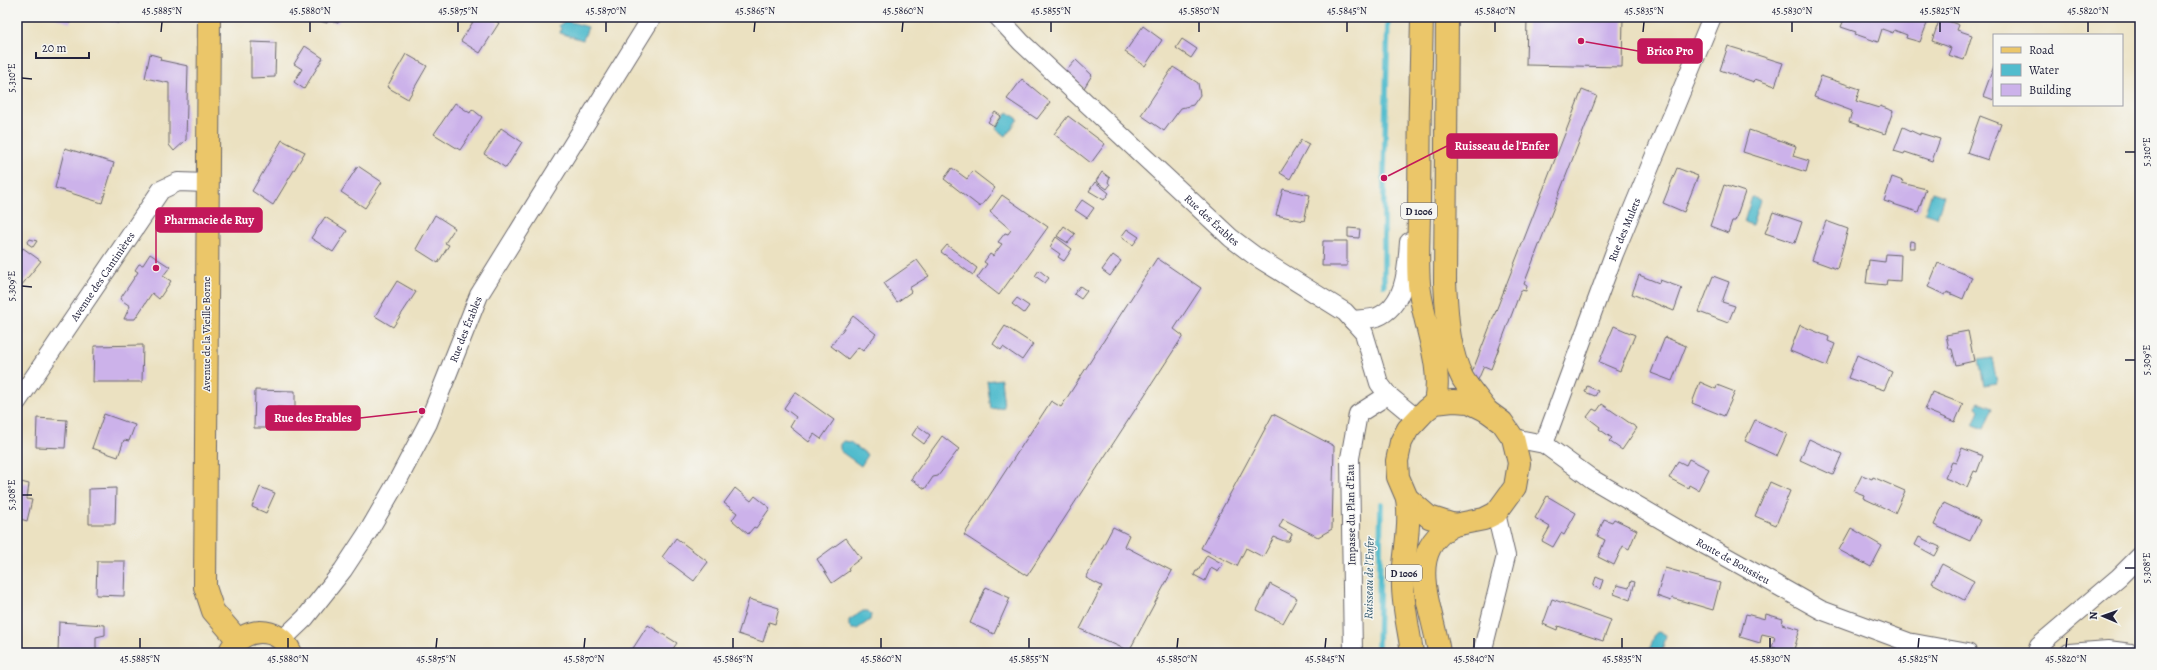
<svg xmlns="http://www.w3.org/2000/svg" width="2157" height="670" font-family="Alegreya,serif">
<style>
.water{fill:#51bccd;stroke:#3a6f84}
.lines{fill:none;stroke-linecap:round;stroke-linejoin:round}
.stream{stroke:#51bccd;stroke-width:5.5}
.building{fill:#ccb2ea}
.minor-casing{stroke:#68656a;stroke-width:20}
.major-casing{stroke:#68656a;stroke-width:24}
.minor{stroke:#fff;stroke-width:18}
.major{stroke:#ebc669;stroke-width:22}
.ticks{fill:none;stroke:#22223b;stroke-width:1.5}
.labels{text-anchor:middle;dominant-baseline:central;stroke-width:3;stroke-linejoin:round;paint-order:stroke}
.shield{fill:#f6f6f2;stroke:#626272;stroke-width:1}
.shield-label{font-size:10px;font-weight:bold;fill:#22223b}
.street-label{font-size:11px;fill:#22223b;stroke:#f6f6f2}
.water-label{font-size:12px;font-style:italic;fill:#32586e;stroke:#f6f6f2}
.leader{fill:none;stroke:#c2185b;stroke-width:1.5}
.callout-dot{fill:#c2185b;stroke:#f6f6f2;stroke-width:1.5}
.callout{fill:#c2185b;stroke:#c2185b;stroke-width:1.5}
.callout-label{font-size:12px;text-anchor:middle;font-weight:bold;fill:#fff}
.neatline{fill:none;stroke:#22223b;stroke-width:1.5}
.ticks-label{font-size:10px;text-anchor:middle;fill:#22223b}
</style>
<rect width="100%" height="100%" fill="#f6f6f2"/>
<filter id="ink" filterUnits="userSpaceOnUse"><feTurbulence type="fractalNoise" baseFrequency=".025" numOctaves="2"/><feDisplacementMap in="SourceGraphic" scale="8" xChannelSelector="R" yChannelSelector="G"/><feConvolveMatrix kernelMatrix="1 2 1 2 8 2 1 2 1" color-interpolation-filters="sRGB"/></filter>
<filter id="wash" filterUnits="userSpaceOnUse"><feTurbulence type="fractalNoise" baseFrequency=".012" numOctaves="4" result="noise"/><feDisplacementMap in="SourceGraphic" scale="16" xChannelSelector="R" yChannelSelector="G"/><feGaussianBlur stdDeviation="0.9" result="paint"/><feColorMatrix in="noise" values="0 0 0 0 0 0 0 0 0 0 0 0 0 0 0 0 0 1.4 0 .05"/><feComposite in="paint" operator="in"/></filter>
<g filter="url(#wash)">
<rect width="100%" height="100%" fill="#ebe1c1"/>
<g class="water">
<polygon points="564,20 588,27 583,40 560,33 561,29 559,25 563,23"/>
<polygon points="1008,112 1018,119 1006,136 996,128"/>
<polygon points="1932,192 1944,196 1937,217 1925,213"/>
<polygon points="1752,197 1760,200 1752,225 1744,222"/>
<polygon points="1992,358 1997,383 1984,385 1979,360"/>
<polygon points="1001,379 1004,407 991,409 987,381"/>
<polygon points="1978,402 1993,408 1984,429 1973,425 1979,410 1976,407"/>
<polygon points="843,441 850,442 868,455 861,466 840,451 840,444"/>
<polygon points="863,611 868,611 871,614 870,620 857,629 852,629 849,626 849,620"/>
<polygon points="1659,631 1666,635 1662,653 1652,653 1650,648 1655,634"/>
</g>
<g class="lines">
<g class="stream">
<polyline points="1384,285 1384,178 1388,17"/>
<polyline points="1378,653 1381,504"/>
</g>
</g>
<g id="blocks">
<g class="building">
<polygon points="53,17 72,17 70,23"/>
<polygon points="95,17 119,17 118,23"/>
<polygon points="306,17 340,17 338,23 328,20 327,23"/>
<polygon points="476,17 490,17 499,23 480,53 461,41"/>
<polygon points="1527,17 1623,17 1622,67 1526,65"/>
<polygon points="1845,17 1880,17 1886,19 1886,17 1916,17 1928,21 1920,42 1906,38 1907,35 1894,30 1893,33 1882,29 1878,42 1855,34 1856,32 1841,27"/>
<polygon points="1940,18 1959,25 1957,30 1972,35 1964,60 1948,55 1951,48 1932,41"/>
<polygon points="1143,26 1162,40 1145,66 1125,52"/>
<polygon points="1182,39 1197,49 1191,58 1176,48"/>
<polygon points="251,42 276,43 275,77 251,78"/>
<polygon points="305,46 323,58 304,89 294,82 302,69 294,64"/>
<polygon points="1728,46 1783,63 1775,86 1755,79 1754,82 1720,70"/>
<polygon points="150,54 161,57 160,60 188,66 186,140 174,151 169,145 169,83 145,78"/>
<polygon points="406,54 427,66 408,99 387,87"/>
<polygon points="1076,60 1092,75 1084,88 1066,71"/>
<polygon points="1994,66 1994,100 1983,96"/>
<polygon points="1173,67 1198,83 1200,95 1193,105 1181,108 1164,131 1141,115"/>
<polygon points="1821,76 1860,89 1856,101 1879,108 1880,106 1893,111 1885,134 1849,122 1852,111 1814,97"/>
<polygon points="1022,79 1050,102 1037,119 1007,99"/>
<polygon points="1582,90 1597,96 1524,284 1527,286 1526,291 1521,290 1491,369 1484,366 1478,380 1471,375"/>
<polygon points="455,103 470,113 472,109 482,117 460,150 434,134"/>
<polygon points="995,112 1001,116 994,126 988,122"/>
<polygon points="1068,116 1105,144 1091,163 1054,134"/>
<polygon points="1980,116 2001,124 1988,160 1967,153"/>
<polygon points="1903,127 1920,135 1920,133 1940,139 1932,161 1905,152 1904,154 1894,151"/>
<polygon points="501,128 522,142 506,168 484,154"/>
<polygon points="1749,130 1796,146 1793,156 1809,161 1806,172 1743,152"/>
<polygon points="282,140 305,152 273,205 252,191"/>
<polygon points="1301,140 1309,144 1290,179 1280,173"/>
<polygon points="65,148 114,163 102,203 55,188"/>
<polygon points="358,166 382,182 365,208 341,192"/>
<polygon points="952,168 967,179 973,171 995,188 980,207 944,179"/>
<polygon points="1677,168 1698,176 1684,212 1663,203"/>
<polygon points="1102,172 1110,178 1108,182 1110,185 1107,189 1096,181"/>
<polygon points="1892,177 1903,181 1902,183 1926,189 1918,212 1884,201"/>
<polygon points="1095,182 1109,193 1104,200 1089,191"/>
<polygon points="1724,185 1745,192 1735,221 1732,221 1728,233 1710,226"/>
<polygon points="1283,189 1310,195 1304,221 1276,215"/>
<polygon points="1002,195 1048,227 999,295 977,278 987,264 984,262 990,254 993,256 1002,244 998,242 1005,233 1008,234 1011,230 990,212"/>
<polygon points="1082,200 1094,208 1087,218 1075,210"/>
<polygon points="1773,212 1802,222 1795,243 1765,233"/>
<polygon points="435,215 455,228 445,243 449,245 438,263 416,249"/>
<polygon points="325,217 347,231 333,252 311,238"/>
<polygon points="1826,221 1848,229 1837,269 1812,260"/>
<polygon points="1064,226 1075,234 1068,243 1057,236"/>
<polygon points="1348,228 1360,229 1359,238 1348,237"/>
<polygon points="1127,229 1139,237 1133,245 1121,237"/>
<polygon points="1056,237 1072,249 1064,261 1058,257 1060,254 1050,247"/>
<polygon points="30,239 37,241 33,247 27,243"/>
<polygon points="1323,241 1347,241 1347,266 1322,266"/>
<polygon points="1910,241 1915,242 1915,248 1909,248"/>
<polygon points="947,245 977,268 973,275 941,252"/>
<polygon points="23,248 41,261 21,286 17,283 17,257"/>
<polygon points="150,254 170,267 163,276 171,281 159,299 152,293 135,319 124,319 130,306 120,299 138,272 135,270 139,264 143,265"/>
<polygon points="1886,254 1901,255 1900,281 1887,280 1886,285 1866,283 1869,260 1885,262"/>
<polygon points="1113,255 1121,261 1110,276 1102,270"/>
<polygon points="1157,258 1201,288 1174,329 1183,336 1027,576 964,535 1051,401 1061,407"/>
<polygon points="917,260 929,276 909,288 911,292 897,302 884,283"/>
<polygon points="1938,263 1972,277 1963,299 1947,292 1945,295 1928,287"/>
<polygon points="1039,270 1049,278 1045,283 1035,276"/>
<polygon points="1639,275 1659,283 1660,280 1682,288 1674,311 1632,294"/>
<polygon points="1713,276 1729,282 1722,302 1735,306 1728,323 1699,312"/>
<polygon points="397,281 416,292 393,327 375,316"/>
<polygon points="1080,286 1087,291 1081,299 1074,294"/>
<polygon points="1017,298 1029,306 1024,313 1012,304"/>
<polygon points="853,316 876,334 863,351 858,347 848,359 831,346"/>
<polygon points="1800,325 1829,337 1828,341 1835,344 1827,366 1790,351"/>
<polygon points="1005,326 1033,344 1022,360 1003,347 1001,350 993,344"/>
<polygon points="1614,326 1635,335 1620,371 1599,362"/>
<polygon points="1968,331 1974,361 1956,365 1952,349 1949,349 1946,335"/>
<polygon points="1665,337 1686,346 1672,381 1651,373"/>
<polygon points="143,345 142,382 93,382 94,346"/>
<polygon points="1857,355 1892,372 1884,390 1848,378"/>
<polygon points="1700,382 1716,389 1717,385 1735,392 1724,416 1692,403"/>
<polygon points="1587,386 1598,391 1595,396 1585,392"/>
<polygon points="255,390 295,391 295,408 277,407 270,414 271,428 254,428"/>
<polygon points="795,392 834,420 821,439 814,434 809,442 790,427 796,417 784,408"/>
<polygon points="1932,392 1963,404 1955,422 1925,410"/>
<polygon points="1602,404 1637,428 1622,450 1609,441 1612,438 1599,429 1600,427 1587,417 1593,409 1597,411"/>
<polygon points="104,414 135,425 129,441 124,440 118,457 92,448"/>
<polygon points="1273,414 1334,446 1332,529 1318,537 1283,519 1279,527 1292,534 1289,541 1284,541 1274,537 1263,557 1246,548 1237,566 1201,548"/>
<polygon points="37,418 67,420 65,448 36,447"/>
<polygon points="1755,420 1787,434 1777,456 1745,441"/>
<polygon points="918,426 930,435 924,444 912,435"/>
<polygon points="942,436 959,449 938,476 933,477 925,489 911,479"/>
<polygon points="1809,439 1842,454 1833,475 1800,460"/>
<polygon points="1962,448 1983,456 1977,472 1974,471 1967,487 1945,478 1952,462 1956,463"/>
<polygon points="1689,459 1709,469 1698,490 1689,485 1688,488 1669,478 1678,461 1686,465"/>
<polygon points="1862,475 1872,479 1873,477 1905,491 1895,513 1863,498 1864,495 1854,491"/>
<polygon points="17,481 29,484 27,499 32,500 27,521 17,518"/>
<polygon points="1770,482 1790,491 1776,525 1755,516"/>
<polygon points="260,487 275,493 266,513 252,507"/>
<polygon points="116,488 115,524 89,524 89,489"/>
<polygon points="735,488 751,501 755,496 770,508 756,528 754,527 748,534 732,520 737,513 724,503"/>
<polygon points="1547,496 1576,513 1564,535 1561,533 1553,547 1542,541 1550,527 1535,518"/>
<polygon points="1944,503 1980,520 1970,541 1934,525"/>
<polygon points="1604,519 1612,522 1614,519 1637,530 1629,549 1623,546 1614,565 1598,557 1605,540 1597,536"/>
<polygon points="1113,527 1129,535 1124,546 1172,571 1129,651 1080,629 1102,586 1086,578"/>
<polygon points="1851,528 1882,546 1871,567 1839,550"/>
<polygon points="1919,537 1940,547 1935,556 1915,545"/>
<polygon points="676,538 708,562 694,581 662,557"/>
<polygon points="846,538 861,558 848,568 849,571 832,583 817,559"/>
<polygon points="1207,555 1223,564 1218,572 1211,568 1205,581 1194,575 1196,571 1198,571"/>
<polygon points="97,561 125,561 124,596 96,595"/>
<polygon points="1942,564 1974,581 1964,600 1932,583"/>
<polygon points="1665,568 1720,583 1713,610 1672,598 1671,601 1657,596"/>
<polygon points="1596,577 1603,580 1600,589 1593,586"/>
<polygon points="1631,581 1635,582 1630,600 1614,594 1617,585 1629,588"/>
<polygon points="1270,584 1297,598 1283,623 1257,610"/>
<polygon points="986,587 1010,598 994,634 970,623"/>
<polygon points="749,599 779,608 775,624 769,622 763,642 738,634"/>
<polygon points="1552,599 1611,620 1603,641 1558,626 1557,630 1543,624"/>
<polygon points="1746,614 1765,619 1766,614 1783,619 1782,624 1800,629 1793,653 1772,647 1775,637 1762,634 1760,643 1740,637"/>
<polygon points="59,622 105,625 105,635 96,637 96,653 58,653"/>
<polygon points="648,625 677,643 670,653 630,653"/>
</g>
</g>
</g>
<g filter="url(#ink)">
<use href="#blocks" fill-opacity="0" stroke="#68656a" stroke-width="1"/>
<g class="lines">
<g class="minor-casing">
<g id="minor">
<path id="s1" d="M998,17L1021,42L1231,238L1255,256L1345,312L1364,333L1379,383L1388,395L1417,419"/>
<path d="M1352,320C1360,319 1370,319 1377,317C1406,305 1407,268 1409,242"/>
<path id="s2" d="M17,402L161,190L178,182L207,183"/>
<path id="s3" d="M1513,438L1544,444L1592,479L1698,541L1821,610L1908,642L1968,653"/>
<path id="s4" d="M1544,444L1614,254L1712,17"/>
<path id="s5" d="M282,640L305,618L343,570L368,532L398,480L428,423L479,295L652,17"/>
<polyline points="1353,653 1350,458 1358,414 1388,395"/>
<polyline points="1482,653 1506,556 1496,513"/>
<polyline points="2036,653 2039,645 2119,577 2140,556"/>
<polyline points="2069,653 2108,650 2131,653"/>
</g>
</g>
<g class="major-casing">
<g id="major">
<polyline points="209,17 205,587 213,611 238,640"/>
<path d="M1422,17C1420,81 1419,145 1419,208C1419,233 1417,259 1419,284C1423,325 1443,362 1435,403"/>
<path d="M1447,17L1445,282C1447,314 1448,351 1463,379C1470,390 1479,400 1487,411"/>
<polygon points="1453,401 1469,402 1487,411 1502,422 1513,438 1519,463 1515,487 1496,513 1484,519 1454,525 1429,517 1407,498 1398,477 1397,461 1401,442 1408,429 1426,410 1435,403"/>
<path d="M1407,498C1411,527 1404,551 1403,580C1402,604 1409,629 1412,653"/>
<path d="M229,653C241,626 279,624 291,653"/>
<path d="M1439,653C1434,610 1401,551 1454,525"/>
</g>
</g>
<use href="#minor" class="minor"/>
<use href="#major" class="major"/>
</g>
</g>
<path class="ticks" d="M161,32L162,22M310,32V22M458,32V22M606,32V22M754,32L755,22M902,32L903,22M1051,32V22M1199,32V22M1347,32V22M1495,32V22M1643,32L1644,22M1792,32V22M1940,32V22M2088,32V22M22,78L32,79M2125,152H2135M22,286L32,287M2125,360H2135M22,495H32M2125,568H2135M140,648V638M288,648V638M436,648L437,638M584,648L585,638M733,648V638M881,648V638M1029,648V638M1177,648L1178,638M1325,648L1326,638M1474,648V638M1622,648V638M1770,648V638M1918,648L1919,638M2066,648L2067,638"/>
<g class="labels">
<g class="shield">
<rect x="1401" y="203" width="36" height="16" rx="3"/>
<rect x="1386" y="565" width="36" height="16" rx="3"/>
</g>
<g class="shield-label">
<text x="1419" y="211">D 1006</text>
<text x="1404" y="573">D 1006</text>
</g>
<g class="street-label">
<text stroke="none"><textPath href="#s1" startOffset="295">Rue des Érables</textPath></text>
<text stroke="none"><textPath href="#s4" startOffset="229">Rue des Mulets</textPath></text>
<text stroke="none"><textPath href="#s2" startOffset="152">Avenue des Cantinières</textPath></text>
<text stroke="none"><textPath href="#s5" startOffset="364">Rue des Érables</textPath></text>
<text transform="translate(206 334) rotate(-90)">Avenue de la Vieille Borne</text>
<text transform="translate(1351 515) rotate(-91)">Impasse du Plan d'Eau</text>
<text stroke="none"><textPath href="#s3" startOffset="254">Route de Boussieu</textPath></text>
</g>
<g class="water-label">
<text transform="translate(1369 578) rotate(-89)">Ruisseau de l'Enfer</text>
</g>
</g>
<path class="leader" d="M1581 41L1638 51M1384 178L1447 146M156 268L156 220M422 411L360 418"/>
<g class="callout-dot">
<circle cx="1581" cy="41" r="4"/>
<circle cx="1384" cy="178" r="4"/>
<circle cx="156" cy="268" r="4"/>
<circle cx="422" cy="411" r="4"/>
</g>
<g class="callout">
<rect x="1638" y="39" width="64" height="24" rx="4"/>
<rect x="1447" y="134" width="110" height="24" rx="4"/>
<rect x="156" y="208" width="106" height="24" rx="4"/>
<rect x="266" y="406" width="94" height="24" rx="4"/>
</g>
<g class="callout-label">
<text x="1670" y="55">Brico Pro</text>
<text x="1502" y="150">Ruisseau de l'Enfer</text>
<text x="209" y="224">Pharmacie de Ruy</text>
<text x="313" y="422">Rue des Erables</text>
</g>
<rect width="2157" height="670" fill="none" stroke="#f6f6f2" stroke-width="44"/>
<rect x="1993" y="34" width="130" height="72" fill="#f6f6f2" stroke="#a1a1a9"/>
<rect x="2001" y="47" width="20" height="6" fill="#ebc669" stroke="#a1a1a9"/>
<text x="2029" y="54" font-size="12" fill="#22223b">Road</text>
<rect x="2001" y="64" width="20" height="12" fill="#51bccd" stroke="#a1a1a9"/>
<text x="2029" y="74" font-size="12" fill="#22223b">Water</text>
<rect x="2001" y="84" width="20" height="12" fill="#ccb2ea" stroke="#a1a1a9"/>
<text x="2029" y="94" font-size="12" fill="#22223b">Building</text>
<g transform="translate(2103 616) rotate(272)" stroke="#f6f6f2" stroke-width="3" paint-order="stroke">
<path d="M0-3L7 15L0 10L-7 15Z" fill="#22223b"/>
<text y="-6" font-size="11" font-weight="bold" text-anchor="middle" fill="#22223b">N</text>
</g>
<path d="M36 52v6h53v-6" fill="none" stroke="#22223b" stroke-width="2"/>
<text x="42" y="52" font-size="12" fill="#22223b" stroke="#f6f6f2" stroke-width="3" paint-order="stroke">20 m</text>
<rect x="22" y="22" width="2113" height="626" class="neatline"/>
<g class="ticks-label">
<text x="162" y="14">45.5885°N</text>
<text x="310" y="14">45.5880°N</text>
<text x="458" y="14">45.5875°N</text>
<text x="606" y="14">45.5870°N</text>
<text x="755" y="14">45.5865°N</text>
<text x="903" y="14">45.5860°N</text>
<text x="1051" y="14">45.5855°N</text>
<text x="1199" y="14">45.5850°N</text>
<text x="1347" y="14">45.5845°N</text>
<text x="1495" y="14">45.5840°N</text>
<text x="1644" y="14">45.5835°N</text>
<text x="1792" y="14">45.5830°N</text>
<text x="1940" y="14">45.5825°N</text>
<text x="2088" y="14">45.5820°N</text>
<text transform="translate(11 78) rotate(-90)" y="4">5.310°E</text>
<text transform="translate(2146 152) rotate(-90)" y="4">5.310°E</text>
<text transform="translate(11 286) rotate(-90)" y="4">5.309°E</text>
<text transform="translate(2146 360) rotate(-90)" y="4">5.309°E</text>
<text transform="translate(11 495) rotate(-90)" y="4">5.308°E</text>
<text transform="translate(2146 568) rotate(-90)" y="4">5.308°E</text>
<text x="140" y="662">45.5885°N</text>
<text x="288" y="662">45.5880°N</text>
<text x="436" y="662">45.5875°N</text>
<text x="584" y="662">45.5870°N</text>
<text x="733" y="662">45.5865°N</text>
<text x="881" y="662">45.5860°N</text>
<text x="1029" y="662">45.5855°N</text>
<text x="1177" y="662">45.5850°N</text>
<text x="1325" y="662">45.5845°N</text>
<text x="1474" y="662">45.5840°N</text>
<text x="1622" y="662">45.5835°N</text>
<text x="1770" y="662">45.5830°N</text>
<text x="1918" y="662">45.5825°N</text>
<text x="2066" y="662">45.5820°N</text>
</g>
</svg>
